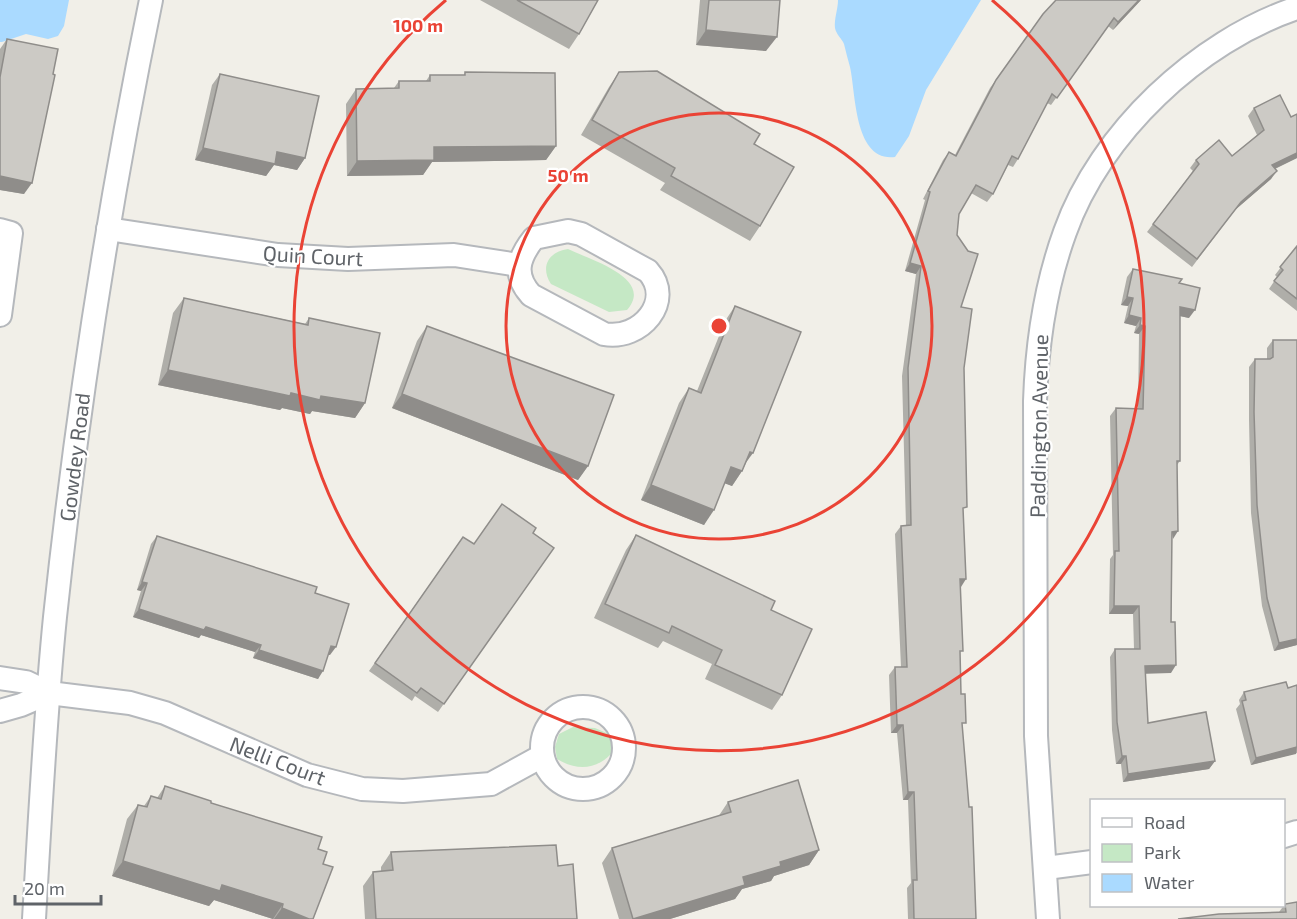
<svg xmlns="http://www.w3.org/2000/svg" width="1297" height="919" font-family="'Exo 2',sans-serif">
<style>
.green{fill:#c5e8c5}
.water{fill:#aadaff}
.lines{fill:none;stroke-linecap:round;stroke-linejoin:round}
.minor-casing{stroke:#b5b8bc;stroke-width:26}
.minor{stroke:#fff;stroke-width:22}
.wall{fill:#afaea9}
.shaded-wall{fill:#8f8d8a}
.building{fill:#cccac5;stroke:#8f8d8a;stroke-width:1.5}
.ring{fill:none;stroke:#ea4335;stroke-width:3}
.labels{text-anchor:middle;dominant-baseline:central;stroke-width:4.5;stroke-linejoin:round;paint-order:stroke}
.street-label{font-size:21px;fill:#5f6368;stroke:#fff}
.centre{fill:#ea4335;stroke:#fff;stroke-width:3}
.ring-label{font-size:18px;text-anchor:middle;font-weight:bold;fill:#ea4335;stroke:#fff;stroke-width:4.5;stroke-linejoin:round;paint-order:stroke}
</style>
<rect width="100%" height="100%" fill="#f1efe8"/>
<g class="green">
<path d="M568,249C590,260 655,278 627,310L609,312L551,284C540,267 548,252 568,249Z"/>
<path d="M573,727L595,728L609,734L613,744L611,754C595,770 577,771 557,759L555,747L559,734Z"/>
</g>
<g class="water">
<polygon points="0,0 69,0 64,26 58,36 48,39 26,34 2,42 0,42"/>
<path d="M838,0H981L926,90L909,136L895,157C854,162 856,94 850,67C848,60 846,52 844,44C842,39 836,34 835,28C834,19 838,9 838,0Z"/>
</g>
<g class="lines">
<g class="minor-casing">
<g id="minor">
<polyline points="108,229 278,255 348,259 454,255 519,265"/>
<polyline points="0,230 11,233 0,315"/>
<path d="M568,231L581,234L648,271C675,301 640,341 604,334L531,295C513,275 518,258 534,238Z"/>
<polyline points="0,678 26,682 49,693 130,703 165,713 307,775 362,789 403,791 491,784 542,756"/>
<circle cx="583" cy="748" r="41"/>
<polyline points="0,711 21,705 49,693"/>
<polyline points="1284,836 1297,832"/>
<polyline points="1046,868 1092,862"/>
<path d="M34,919C40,818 45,717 55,617C77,410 109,204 151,0"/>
<path d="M1048,919L1036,736L1035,401C1037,342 1045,287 1065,232C1100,133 1198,41 1297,8"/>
</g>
</g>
<use href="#minor" class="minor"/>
</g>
<g class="wall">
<polygon points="480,0 598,0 579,34 569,49"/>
<polygon points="700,0 780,0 766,51 696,45"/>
<polygon points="1056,0 1141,0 1113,30 1108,26 1051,105 1047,103 1018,159 1013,167 1008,165 993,194 987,202 971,193 959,214 957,235 964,368 963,513 961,587 960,656 962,727 976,919 908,919 907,888 911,883 908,800 903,800 897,733 891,733 889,675 895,667 901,667 895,534 901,526 906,526 902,376 916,274 905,271 925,200 923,199 943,160 949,152 955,155 990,88 1043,14"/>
<polygon points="7,39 53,74 24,194 0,190 0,49"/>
<polygon points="465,72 556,146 546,160 432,162 423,175 347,176 346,104 356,89 394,88 399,81 426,81 430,75 464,75"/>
<polygon points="619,72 754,144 760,226 750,241 660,190 665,183 581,135 609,87"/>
<polygon points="220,74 305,158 297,170 274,165 266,176 195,160 212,85"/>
<polygon points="1254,108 1291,117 1297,114 1297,158 1275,169 1271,179 1235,210 1192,267 1147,232 1193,171 1190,168 1196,160 1232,156 1257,135 1248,116"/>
<polygon points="1297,246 1297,311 1269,289 1277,277 1275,275"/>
<polygon points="1133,269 1179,283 1189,318 1180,316 1180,461 1177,465 1172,539 1171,673 1145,673 1148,723 1215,761 1209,769 1123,782 1121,764 1116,764 1112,730 1110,657 1115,649 1134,649 1133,614 1109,614 1110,559 1113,555 1110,416 1116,408 1138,409 1139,334 1134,333 1136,326 1124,323 1128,306 1121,305 1127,277"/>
<polygon points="184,298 305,324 309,318 365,403 355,418 312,411 310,414 282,408 280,410 158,385 173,313"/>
<polygon points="735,306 746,463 742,471 732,486 725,483 704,525 641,500 679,403 689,388 697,391 725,321"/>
<polygon points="427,326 588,466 578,480 392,408 417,341"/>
<polygon points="1273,340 1297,645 1274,651 1262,606 1251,513 1249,420 1249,367 1255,359 1267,359 1267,348"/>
<polygon points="533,533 554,548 438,712 415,696 412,701 369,671 463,537 474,544"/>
<polygon points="636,535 771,610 782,695 772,710 705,679 712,664 663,641 658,648 594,618 626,550"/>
<polygon points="157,536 315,593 330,655 328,655 318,679 253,658 255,652 201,635 199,638 133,617 141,591 137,590 151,544"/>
<polygon points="1297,685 1297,753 1251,765 1236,709 1240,704 1239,700 1244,692 1288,688"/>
<polygon points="165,786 211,803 318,849 323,864 313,919 273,919 214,900 209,906 112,876 127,819 138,805 144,806 151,796 157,798"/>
<polygon points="728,802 819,850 809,865 774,876 771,881 742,889 735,899 670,919 619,919 602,863 612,848 718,817"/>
<polygon points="391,852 558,866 577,919 365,919 363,886 373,872 381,871 381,867"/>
<polygon points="1285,904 1297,919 1279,912"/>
</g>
<g class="shaded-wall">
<polygon points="1139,0 1141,0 1113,30 1118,22"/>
<polygon points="706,30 777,37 766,51 696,45"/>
<polygon points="556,146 546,160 432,162 423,175 347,176 357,161 434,147"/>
<polygon points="203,148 277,152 305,158 297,170 274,165 266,176 195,160"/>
<polygon points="1297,153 1297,158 1266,173 1272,165"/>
<polygon points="1277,171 1271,179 1235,210 1192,267 1241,202"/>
<polygon points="0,176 32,183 24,194 0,190"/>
<polygon points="910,263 921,266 916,274 905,271"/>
<polygon points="1127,297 1133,298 1128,306 1121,305"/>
<polygon points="1180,307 1195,310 1189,318 1175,315"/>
<polygon points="1129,315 1141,318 1136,326 1124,323"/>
<polygon points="1140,325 1145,326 1139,334 1134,333"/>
<polygon points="168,370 291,393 321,396 365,403 355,418 312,411 310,414 282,408 280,410 158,385"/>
<polygon points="402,394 588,466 578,480 392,408"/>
<polygon points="750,452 753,453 742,468"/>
<polygon points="731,467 742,471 732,486 721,482"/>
<polygon points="651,485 714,510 704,525 641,500"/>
<polygon points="1178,531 1173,539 1172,532"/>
<polygon points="960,579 966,579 961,587"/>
<polygon points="142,582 147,583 141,591 137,590"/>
<polygon points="1114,606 1139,606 1133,614 1109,614"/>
<polygon points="139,609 206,627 261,645 255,652 201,635 199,638 133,617"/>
<polygon points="1297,639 1297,645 1274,651 1279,643"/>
<polygon points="331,646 336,647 330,655 325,654"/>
<polygon points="259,650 323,671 318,679 253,658"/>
<polygon points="1176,665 1171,673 1139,674 1145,666"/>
<polygon points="897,725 903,725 897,733 891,733"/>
<polygon points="1297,747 1296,754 1251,765 1256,758"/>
<polygon points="1122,756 1126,756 1121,764 1116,764"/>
<polygon points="1215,761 1209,769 1123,782 1128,774"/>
<polygon points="908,792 914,792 908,800 903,800"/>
<polygon points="819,850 809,865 774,876 771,881 742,889 735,899 670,919 633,919 743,877 780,862"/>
<polygon points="123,861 222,885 283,904 273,919 214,900 209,906 112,876"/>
<polygon points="282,908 309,919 274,919"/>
</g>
<g class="building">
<polygon points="517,0 598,0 579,34"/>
<polygon points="709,0 780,0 777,37 706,30"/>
<polygon points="1056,0 1139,0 1118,22 1114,18 1057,98 1052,94 1018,159 1012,156 993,194 976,185 959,214 957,235 968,251 978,254 961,307 972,309 964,368 967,507 963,508 966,579 960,579 963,651 960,651 961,694 965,694 966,723 962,723 969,807 972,807 976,919 914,919 913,880 917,880 914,792 908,792 903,725 897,725 895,667 907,667 901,526 911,525 908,368 921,266 910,263 930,192 928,191 949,152 956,156 996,80 1043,14"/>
<polygon points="7,39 58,49 53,74 55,75 32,183 0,176 0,77"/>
<polygon points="657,71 760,134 754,144 794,167 760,226 671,176 675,168 592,120 619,72"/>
<polygon points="465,72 555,73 556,146 434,147 434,160 357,161 356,89 399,88 399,81 430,81 430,75 465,75"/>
<polygon points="220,74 319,96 305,158 277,152 275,164 203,148"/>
<polygon points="1280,95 1291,117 1297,114 1297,153 1272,165 1277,171 1241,202 1197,259 1153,224 1199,164 1196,160 1219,140 1232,156 1264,130 1254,108"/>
<polygon points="1297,246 1297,299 1274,281 1283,270 1280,267"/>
<polygon points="1133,269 1182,279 1179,283 1200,288 1195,310 1180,307 1180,461 1177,461 1178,531 1172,532 1171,622 1175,622 1176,665 1145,666 1148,723 1206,712 1215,761 1128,774 1126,756 1122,756 1117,722 1115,649 1140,649 1139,606 1114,606 1115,551 1119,551 1116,408 1143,409 1145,326 1140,325 1141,318 1129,315 1133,298 1127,297"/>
<polygon points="184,298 308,325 309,318 380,333 365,403 321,396 320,400 291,393 290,396 168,370"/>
<polygon points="735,306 801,332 753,453 750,452 742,471 731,467 714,510 651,485 689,388 701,393"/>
<polygon points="427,326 614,395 588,466 402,394"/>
<polygon points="1273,340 1297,340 1297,639 1279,643 1267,598 1257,505 1254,412 1255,359 1270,359 1273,357"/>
<polygon points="502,504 536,528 533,533 554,548 444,704 421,688 417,693 375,663 463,537 474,544"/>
<polygon points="636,535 775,601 771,610 812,629 782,695 715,665 722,650 672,626 669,633 605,604"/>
<polygon points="157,536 317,587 315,593 349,604 336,647 331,646 323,671 259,650 261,645 206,627 204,630 139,609 147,583 142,582"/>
<polygon points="1286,682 1288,688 1297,685 1297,747 1256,758 1242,701 1246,700 1244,692"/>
<polygon points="798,780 819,850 780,862 781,866 743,877 745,885 633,919 612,848 731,812 728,802"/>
<polygon points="165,786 211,801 211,803 322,837 318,849 327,852 323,864 333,867 313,919 309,919 282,908 283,904 222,885 220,891 123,861 138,805 147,807 151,796 161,799"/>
<polygon points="556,845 558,866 573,864 577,919 376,919 373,872 393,870 391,852"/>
<polygon points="1297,902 1297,919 1178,919 1219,914 1286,912 1285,904"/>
</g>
<g class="ring">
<circle cx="719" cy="326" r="213"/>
<path d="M992 0A425 425 0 1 1 446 0"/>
</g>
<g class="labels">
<g class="street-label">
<text transform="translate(313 255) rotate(3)">Quin Court</text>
<text transform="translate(1038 426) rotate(-89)">Paddington Avenue</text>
<text transform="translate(74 457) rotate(-83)">Gowdey Road</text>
<text transform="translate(278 760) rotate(21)">Nelli Court</text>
</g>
</g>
<circle cx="719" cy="326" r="9" class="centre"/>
<g class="ring-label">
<text x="418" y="32">100 m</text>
<text x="568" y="182">50 m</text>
</g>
<rect x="1090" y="799" width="195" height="108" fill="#ffffff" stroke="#bfc1c3" stroke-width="1.5"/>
<rect x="1102" y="818" width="30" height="9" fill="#ffffff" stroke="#bfc1c3" stroke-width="1.5"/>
<text x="1144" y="829" font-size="18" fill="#5f6368">Road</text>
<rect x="1102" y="844" width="30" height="18" fill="#c5e8c5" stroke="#bfc1c3" stroke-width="1.5"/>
<text x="1144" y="859" font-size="18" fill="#5f6368">Park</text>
<rect x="1102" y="874" width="30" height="18" fill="#aadaff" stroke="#bfc1c3" stroke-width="1.5"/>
<text x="1144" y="889" font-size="18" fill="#5f6368">Water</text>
<path d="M15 895v9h86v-9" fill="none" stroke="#5f6368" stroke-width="3"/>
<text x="24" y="895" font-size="18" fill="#5f6368" stroke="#ffffff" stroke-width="4.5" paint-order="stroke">20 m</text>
</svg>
